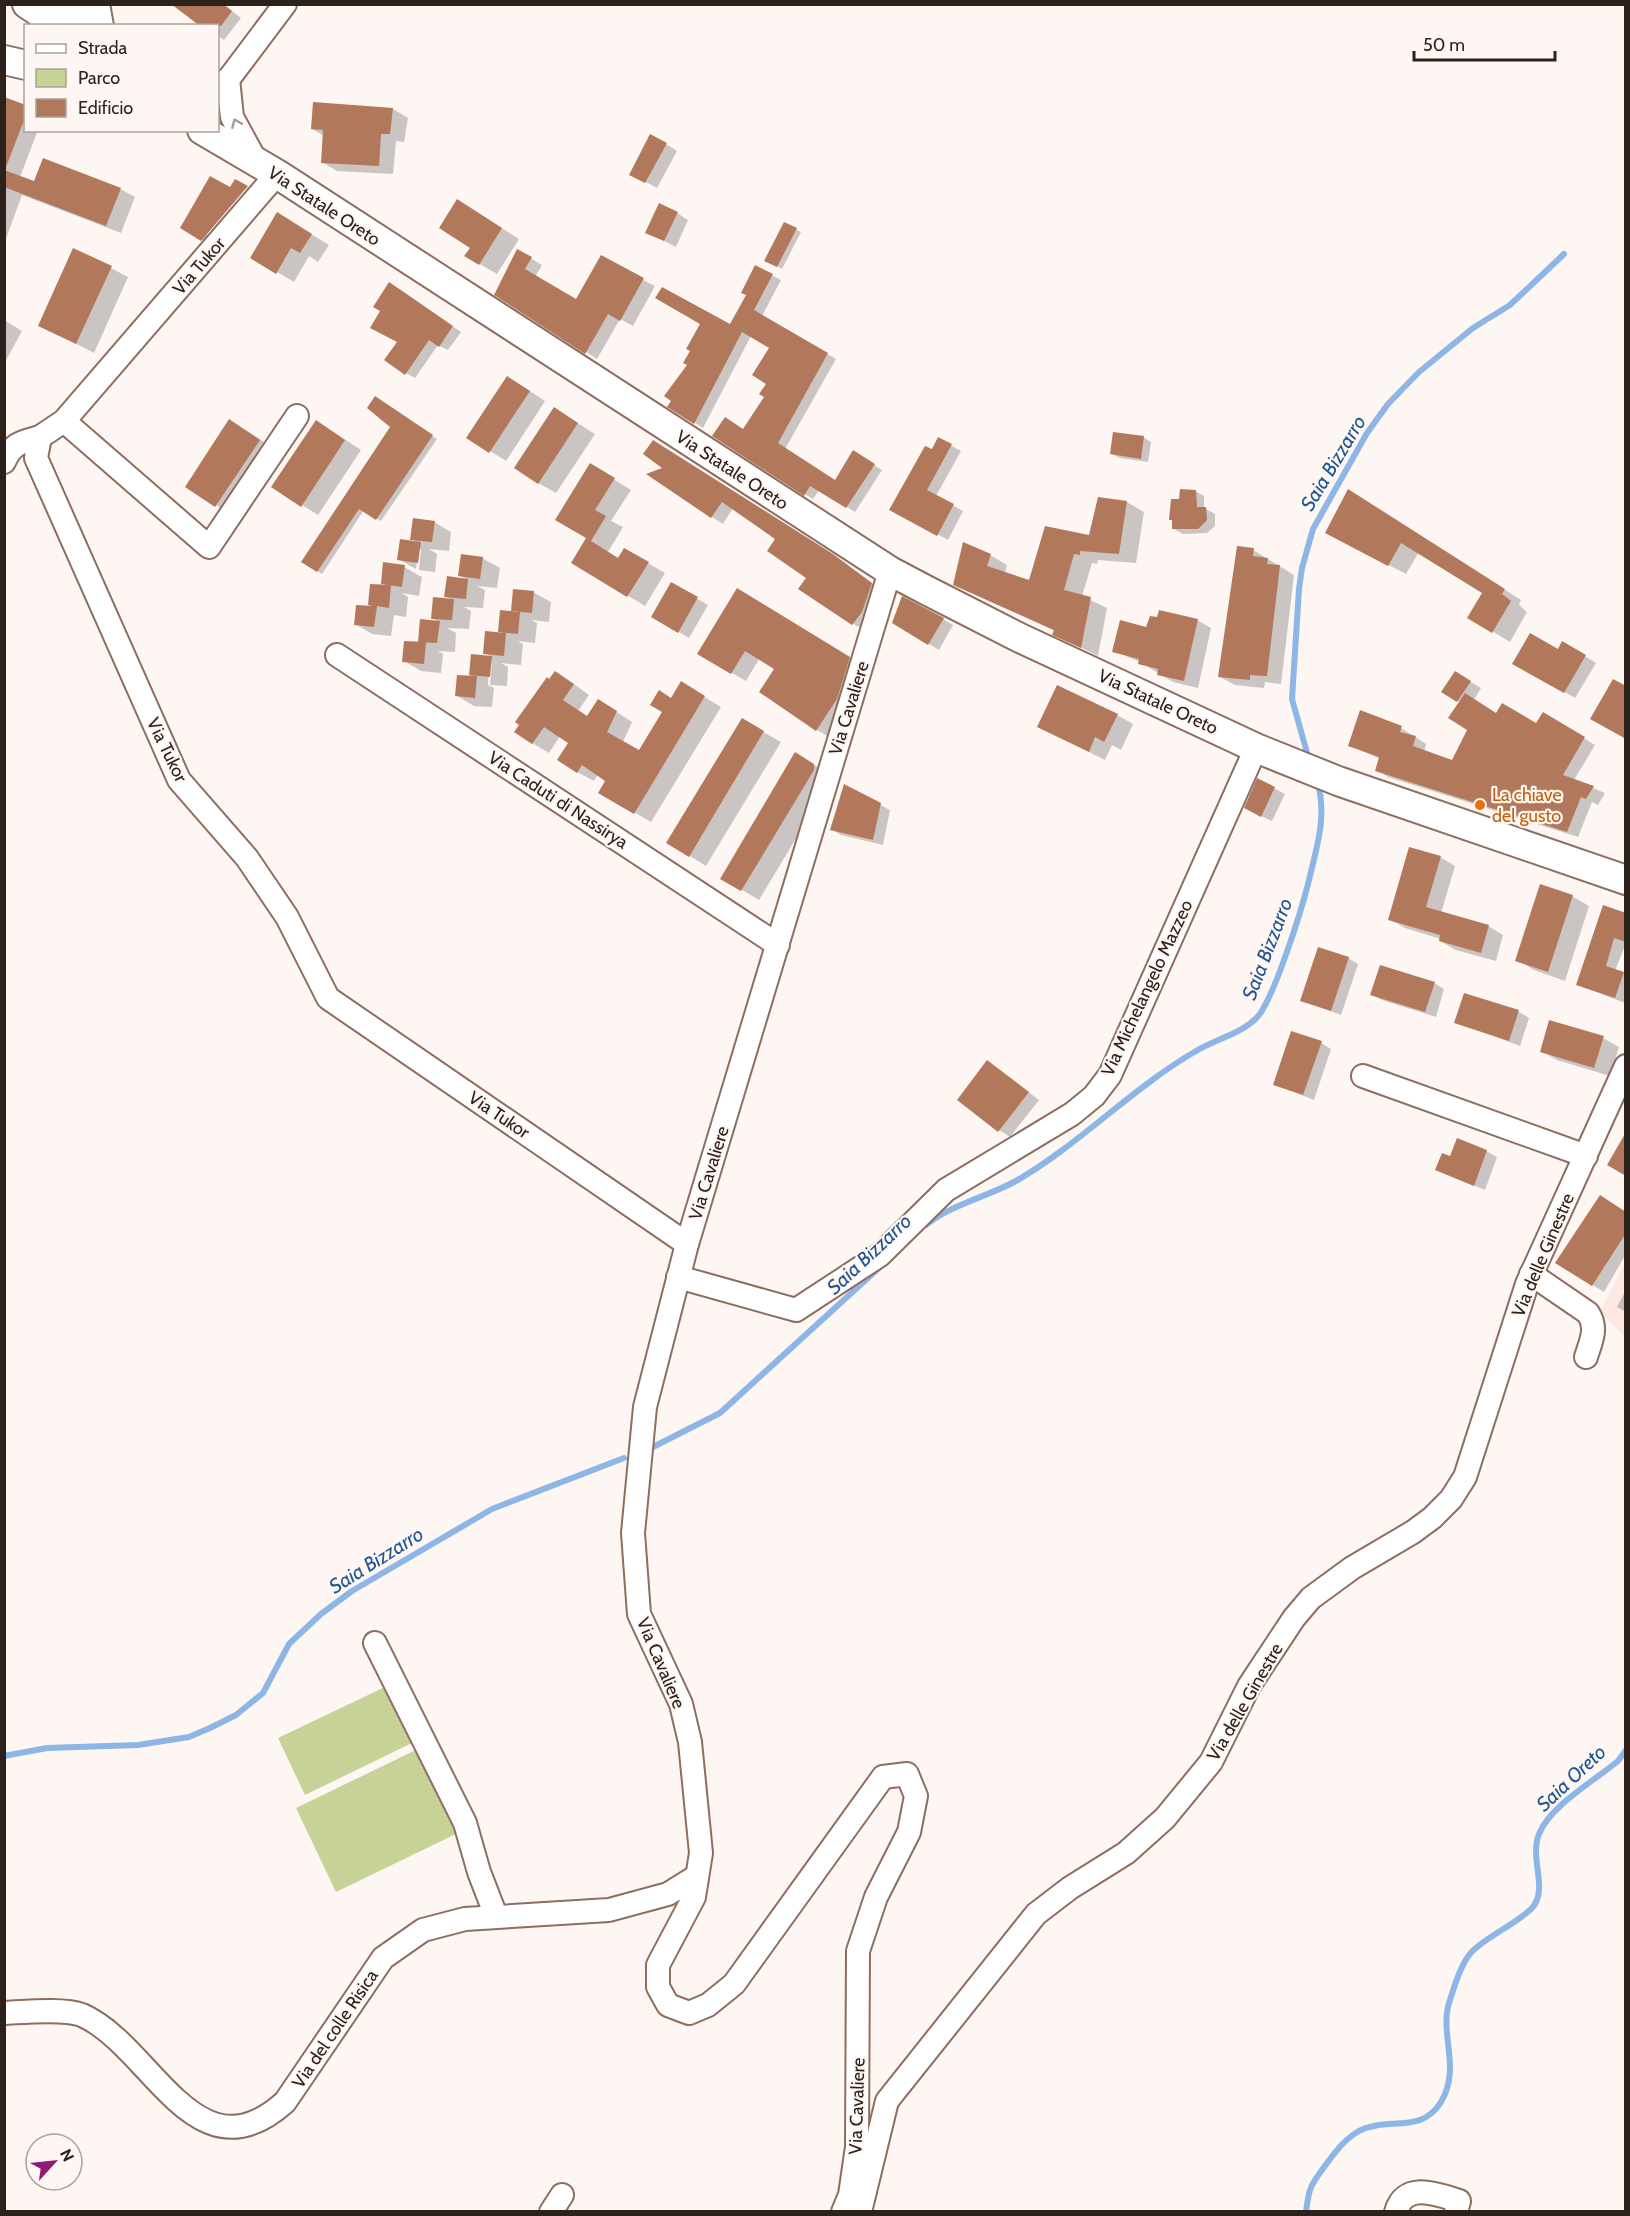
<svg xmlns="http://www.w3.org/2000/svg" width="1630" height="2216" font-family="Cabin,sans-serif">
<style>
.commercial{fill:#fde9e2}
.green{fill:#c7d297}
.shadow{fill:#0003}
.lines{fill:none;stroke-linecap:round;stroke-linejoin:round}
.stream{stroke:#8db5e6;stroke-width:6}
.building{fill:#b2785c}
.minor-casing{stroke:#8d6e5f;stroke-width:26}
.major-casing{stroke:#8d6e5f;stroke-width:32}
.minor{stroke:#fff;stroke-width:22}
.major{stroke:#fff;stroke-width:28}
.oneway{stroke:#a09b98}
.food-dot{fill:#e8710a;stroke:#fdf6f3;stroke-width:2}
.labels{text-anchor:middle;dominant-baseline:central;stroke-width:4.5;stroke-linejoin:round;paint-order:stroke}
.street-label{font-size:18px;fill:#2d211b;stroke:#fdf6f3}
.food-label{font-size:18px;fill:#c56008;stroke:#fdf6f3;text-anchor:start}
.water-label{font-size:20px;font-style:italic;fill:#205692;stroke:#fdf6f3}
</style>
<rect width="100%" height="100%" fill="#fdf6f3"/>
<polygon class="commercial" points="1625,1263 1626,1337 1625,1337 1600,1312"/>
<g class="green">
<polygon points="387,1686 414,1742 305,1795 278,1738"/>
<polygon points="422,1747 462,1831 336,1892 296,1808"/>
</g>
<g class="shadow">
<polygon points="223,4 241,18 224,40 218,36"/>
<polygon points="4,98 26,106 26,130 38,130 20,177 35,183 120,189 135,197 121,233 22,195 4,244"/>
<polygon points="393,109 408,118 404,142 396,141 393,174 337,171 322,162 324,136 312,129"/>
<polygon points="666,144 677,151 657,188 642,180"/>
<polygon points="249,188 255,192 210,244 182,228 208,235"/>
<polygon points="475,211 519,239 497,274 466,256 472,247"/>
<polygon points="677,213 688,220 676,247 647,232"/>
<polygon points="295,224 329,245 318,262 309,256 294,282 252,257"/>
<polygon points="785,224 801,232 782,269 766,260"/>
<polygon points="518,251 542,265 535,277 577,301 643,280 655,286 633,326 620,319 597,359 496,294"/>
<polygon points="756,267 781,280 762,316 836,359 785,449 836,481 853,452 882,470 855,512 819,490 813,499 805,494 744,430 766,396 771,348 751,336 703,428 669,406 731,326 748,295"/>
<polygon points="111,268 128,277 94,353 40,325"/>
<polygon points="398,288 461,332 448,350 438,345 415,378 406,373 399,342"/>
<polygon points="4,320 22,331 4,364"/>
<polygon points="524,387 545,401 506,461 490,451"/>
<polygon points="380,401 437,439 381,521 364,510 322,574 303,561 392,426"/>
<polygon points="555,409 595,434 556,493 538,483"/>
<polygon points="246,430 276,450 232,515 216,505"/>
<polygon points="332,431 361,450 318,515 302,505"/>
<polygon points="1143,437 1151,442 1148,462 1120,458 1112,454"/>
<polygon points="939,439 961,451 936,496 963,511 948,540 891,509"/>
<polygon points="590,465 631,490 611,521 623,527 608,552 619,559 625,550 665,573 645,606 573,562 588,538"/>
<polygon points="719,482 883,591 864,630 852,623 808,577 777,538 733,508 723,524 712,517"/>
<polygon points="1195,491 1204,496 1204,508 1215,514 1215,526 1207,533 1183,534 1174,529 1180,501"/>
<polygon points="1365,501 1521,600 1519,605 1527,612 1510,642 1469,617 1484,593 1419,552 1406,574 1344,542"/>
<polygon points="1127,502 1144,512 1136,563 1098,560 1097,564 1092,563 1082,596 1107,608 1098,656 1054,634 1055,631 955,585 990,555 1007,565 1005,573 1030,582 1090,537"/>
<polygon points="434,522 451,532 449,551 429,549 437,554 435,572 419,570 421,549 418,549 416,569 398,559 420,544 412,539"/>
<polygon points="1253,550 1294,575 1281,684 1265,682 1264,688 1235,685 1220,677"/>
<polygon points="482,558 500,568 497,588 477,586 485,590 483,608 464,607 471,611 469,629 447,628 456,633 455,652 438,651 443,654 441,673 421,671 404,661 425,644 421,621 441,623 432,618 453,600 446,597 467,580 460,576"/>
<polygon points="404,567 422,577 419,596 402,593 408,597 406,617 394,615 391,636 372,634 355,624 375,607 369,604 389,587 382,583"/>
<polygon points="672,584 708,605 689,638 653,616"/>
<polygon points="533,592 551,602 549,622 531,620 537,623 535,643 518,641 523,644 521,665 501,663 508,667 507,686 490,685 492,663 489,663 488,685 494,688 492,707 474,706 457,696 476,678 470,675 472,655 492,657 485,653 505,634 499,631 519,613 513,610"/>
<polygon points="751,598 864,667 831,738 817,730 776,669 759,659 746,681 699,654"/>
<polygon points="943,619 953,625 939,650 894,622"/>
<polygon points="1197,620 1211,628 1198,688 1173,682 1140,662 1114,651 1147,629"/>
<polygon points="1563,643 1596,663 1575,698 1514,663 1558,651"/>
<polygon points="1456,673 1481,688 1474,700 1497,714 1537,725 1543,714 1595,745 1574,780 1605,793 1598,805 1592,802 1578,837 1388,777 1377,770 1380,759 1350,745 1401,728 1426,744 1424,752 1452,762 1469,729 1460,702 1443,692"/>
<polygon points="571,682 589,695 578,711 588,717 615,711 632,722 623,742 640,752 681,683 721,707 651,822 600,792 607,780 598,774 594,781 577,772 571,743 560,736 549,753 532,743"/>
<polygon points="1117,715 1133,724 1121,750 1112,745 1105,760 1039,727"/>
<polygon points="742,720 781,742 706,866 669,843"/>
<polygon points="796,754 831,775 831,780 759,900 722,878"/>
<polygon points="1258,780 1285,794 1272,821 1256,814"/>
<polygon points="880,805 890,810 883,845 841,835 831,829"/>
<polygon points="1440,857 1455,866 1441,913 1488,926 1503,935 1496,961 1456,950 1440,941 1441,939 1405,928 1390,919"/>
<polygon points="1572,896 1589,906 1565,981 1534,970 1517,960"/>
<polygon points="1626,914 1626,943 1615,971 1626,974 1625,1003 1578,985"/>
<polygon points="1348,958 1358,964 1341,1015 1302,1000"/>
<polygon points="1434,983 1444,989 1436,1017 1382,1000 1372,994"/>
<polygon points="1465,995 1519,1012 1529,1018 1520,1046 1456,1022"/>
<polygon points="1603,1038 1619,1047 1610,1076 1557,1060 1541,1051"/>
<polygon points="1321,1043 1331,1049 1314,1100 1275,1084"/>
<polygon points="988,1062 1039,1100 1010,1137 999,1130"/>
<polygon points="1486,1151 1497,1157 1485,1190 1437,1170 1451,1158"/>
<polygon points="1626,1213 1626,1254 1604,1292 1557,1263"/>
<polygon points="1626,1290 1626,1312 1617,1307"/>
</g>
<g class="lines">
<g class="stream">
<polyline points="1309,760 1292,699 1299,589 1302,568 1313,529 1367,433 1388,404 1419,372 1473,328 1510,305 1564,254"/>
<path d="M926,1225C952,1204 987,1197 1016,1181C1080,1144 1132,1088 1196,1051C1215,1039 1245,1033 1259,1015C1275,994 1301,912 1308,884C1316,850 1328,815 1317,781"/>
<polyline points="653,1447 720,1413 881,1266"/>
<polyline points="4,1756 47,1748 138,1745 189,1737 210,1728 236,1715 263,1693 289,1644 321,1614 352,1591 492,1509 624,1458"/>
<path d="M1306,2212C1309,2185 1312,2184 1327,2163C1336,2151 1345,2139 1359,2131C1387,2116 1421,2135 1441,2102C1462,2067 1438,2033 1450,2000C1454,1987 1459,1970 1467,1958C1477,1941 1517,1924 1532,1908C1549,1889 1529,1859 1539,1834C1550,1806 1594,1781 1618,1761L1626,1750"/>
</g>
</g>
<g class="building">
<polygon points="171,4 223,4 232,11 221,26 200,26"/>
<polygon points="4,97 26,105 26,115 6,167"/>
<polygon points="313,102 393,108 390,134 381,134 379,166 321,163 323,130 311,129"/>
<polygon points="650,134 667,143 645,183 629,175"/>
<polygon points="43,158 121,188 106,226 4,187 4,170 34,181"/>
<polygon points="210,176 230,187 235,179 248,186 201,241 180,228"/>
<polygon points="457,199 502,228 479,265 464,256 470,248 439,228"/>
<polygon points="659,203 678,212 664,241 645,233"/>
<polygon points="277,212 312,234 300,253 291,248 276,274 250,258"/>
<polygon points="784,222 797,228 777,267 764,261"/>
<polygon points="73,248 112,266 76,344 38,326"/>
<polygon points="517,249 532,257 525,269 576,299 601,255 644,278 620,321 608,314 585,354 494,295"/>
<polygon points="755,265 773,274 754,310 828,353 778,443 835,480 853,450 875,464 846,508 810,486 804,496 712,436 725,417 743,429 764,397 759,394 766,384 752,375 769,348 742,332 694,424 667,407 671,401 664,396 687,365 683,363 690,351 686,349 700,324 655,298 662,287 730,324 746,295 741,293"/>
<polygon points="389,282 453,326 439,347 429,340 405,375 384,360 397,342 370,328 380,311 373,307"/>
<polygon points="507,376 530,391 489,453 466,438"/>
<polygon points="375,396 433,435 376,520 359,509 317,572 301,562 390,427 367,408"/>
<polygon points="554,407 578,423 538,484 514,468"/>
<polygon points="229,419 260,440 215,507 185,487"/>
<polygon points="316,420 345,440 301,507 271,487"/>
<polygon points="1113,432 1144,436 1141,459 1110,454"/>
<polygon points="938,437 952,444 927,490 954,504 937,536 889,510 925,446 932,449"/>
<polygon points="653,440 833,554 872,583 862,612 852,625 798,589 806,578 767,551 775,539 722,502 711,518 646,474 662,468 643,454"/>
<polygon points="590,463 615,478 595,510 606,516 591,541 618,558 624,548 649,562 627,597 571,563 586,538 555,520"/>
<polygon points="1180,489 1196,490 1197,507 1206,507 1207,520 1198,529 1172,529 1172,520 1169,520 1171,499 1179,499"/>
<polygon points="1348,489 1505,589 1502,594 1511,601 1492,633 1467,618 1482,593 1401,543 1388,566 1325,533"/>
<polygon points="1098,497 1127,501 1119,554 1080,551 1080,555 1074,554 1064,590 1091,597 1081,648 1052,635 1054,630 953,585 963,542 991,554 987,566 1029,580 1045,526 1089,535"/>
<polygon points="413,518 435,521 432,542 410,540"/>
<polygon points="400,539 421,542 418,563 397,560"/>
<polygon points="1237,546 1254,548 1253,556 1268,558 1267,564 1280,565 1267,676 1250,675 1250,680 1218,677"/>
<polygon points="461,554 483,557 480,579 458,576"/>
<polygon points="383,562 405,565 402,587 381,584"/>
<polygon points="447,576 468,579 466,599 444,597"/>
<polygon points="671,582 698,597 678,633 651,617"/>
<polygon points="370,584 391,585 389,608 377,606 374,627 354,625 356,605 373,606 368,605"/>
<polygon points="737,588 850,657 837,699 816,731 759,692 774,669 745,651 731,674 697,654"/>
<polygon points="513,589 534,591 532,613 511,611"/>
<polygon points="902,596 944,618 928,645 892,623"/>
<polygon points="433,597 454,599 452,620 431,619"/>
<polygon points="500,610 520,612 518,634 498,632"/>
<polygon points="1159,610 1198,619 1184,681 1157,675 1158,669 1138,664 1139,659 1112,652 1120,620 1146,627 1150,616 1157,617"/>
<polygon points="420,619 440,621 437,643 418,642"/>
<polygon points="485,631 506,633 504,656 483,654"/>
<polygon points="1530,633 1558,649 1562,641 1586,655 1564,693 1512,664"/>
<polygon points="404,641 426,642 424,664 402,662"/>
<polygon points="471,654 492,656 490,677 469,675"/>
<polygon points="555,671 574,684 563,700 587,716 598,699 617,711 607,732 639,750 662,712 650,705 659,690 671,698 681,681 705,696 634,814 598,793 605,781 582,765 577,773 557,760 568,743 544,727 532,744 514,732 519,725 515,722 547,677 549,679"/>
<polygon points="1455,671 1471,681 1457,702 1441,692"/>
<polygon points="457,675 477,676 475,698 455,696"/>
<polygon points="1613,679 1626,686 1626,739 1590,719"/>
<polygon points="1057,685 1118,714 1104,742 1095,737 1089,752 1037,727"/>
<polygon points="1465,693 1496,713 1502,703 1536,723 1543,712 1585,737 1563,775 1594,786 1586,799 1581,797 1567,832 1375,771 1379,757 1348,746 1360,710 1402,726 1400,732 1416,736 1413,746 1452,760 1467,730 1448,718"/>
<polygon points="742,718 764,731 689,857 666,843"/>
<polygon points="795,752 814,764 814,770 741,891 720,879"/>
<polygon points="1257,778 1275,787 1261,817 1244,808"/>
<polygon points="844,784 881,803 873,840 830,830"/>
<polygon points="1409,847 1441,856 1426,907 1489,925 1481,953 1439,941 1440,935 1388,920"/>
<polygon points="1540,884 1573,895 1548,972 1515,961"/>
<polygon points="1603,905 1626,913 1626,942 1614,938 1606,966 1624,972 1615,998 1576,985"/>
<polygon points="1318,947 1349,957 1331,1011 1300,1001"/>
<polygon points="1380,965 1435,982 1425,1012 1370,995"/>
<polygon points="1464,993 1519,1010 1509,1041 1454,1023"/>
<polygon points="1549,1020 1604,1036 1594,1068 1540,1052"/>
<polygon points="1291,1031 1322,1041 1303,1095 1273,1085"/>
<polygon points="987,1060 1029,1092 998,1132 957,1100"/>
<polygon points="1626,1132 1626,1176 1607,1165"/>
<polygon points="1457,1138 1487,1150 1474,1186 1435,1170 1442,1153 1450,1156"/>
<polygon points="1600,1195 1626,1212 1626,1233 1592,1286 1555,1263"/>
</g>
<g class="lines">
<g class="minor-casing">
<g id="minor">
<polyline points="52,26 69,4"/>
<polyline points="79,26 89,4"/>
<polyline points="228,79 232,117 257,163"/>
<polyline points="218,93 285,4"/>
<polyline points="277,174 64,421 40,437 36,458 179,780 247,858 287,917 328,998 687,1244"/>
<polyline points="64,421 209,547 297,416"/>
<path d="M4,462C12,443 22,442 40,437"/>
<polyline points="337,655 778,945"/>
<polyline points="1363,1076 1586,1156"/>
<path d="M1531,1274L1588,1313C1598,1328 1591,1341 1586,1357"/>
<polyline points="678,1277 796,1310 880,1255 946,1190 1072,1114 1094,1096 1110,1075 1256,748"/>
<polyline points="375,1643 465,1823 479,1872 496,1916"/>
<path d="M4,2013C25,2012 64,2008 82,2015C152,2046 196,2182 285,2102L383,1958L423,1930L465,1919L609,1910L668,1894L697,1876"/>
<polyline points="551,2212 562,2195"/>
<polyline points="843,2212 850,2195 857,2147 858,1951 876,1897 909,1832 916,1796 907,1774 883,1777 734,1984 708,2005 689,2013 668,2005 658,1987 658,1965 694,1897 701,1853 690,1742 681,1704 639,1614 633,1533 645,1407 687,1244 890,571"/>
<polyline points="860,2212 887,2101 1036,1914 1070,1888 1126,1853 1165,1818 1211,1762 1249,1686 1294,1618 1311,1598 1352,1568 1413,1532 1432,1518 1451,1499 1465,1477 1527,1284 1626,1066"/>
<path d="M1396,2212C1405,2181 1437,2194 1459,2201L1456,2212"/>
</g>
</g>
<g class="major-casing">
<g id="major">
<polyline points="27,4 60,26"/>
<polyline points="95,4 99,26"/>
<polyline points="4,60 26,65"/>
<polyline points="202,130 277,174 890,571 924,589 1020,638 1256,748 1338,781 1626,880"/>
</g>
</g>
<use href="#minor" class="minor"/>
<use href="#major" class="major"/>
</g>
<defs><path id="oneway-chevron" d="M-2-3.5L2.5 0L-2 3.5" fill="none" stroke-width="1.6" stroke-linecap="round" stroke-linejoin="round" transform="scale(1.5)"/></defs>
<use class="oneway" href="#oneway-chevron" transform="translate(236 123) rotate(-113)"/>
<circle class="food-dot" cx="1480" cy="805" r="6"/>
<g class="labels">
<g class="street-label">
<text transform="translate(324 206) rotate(33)">Via Statale Oreto</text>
<text transform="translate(199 266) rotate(-49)">Via Tukor</text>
<text transform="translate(732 470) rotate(33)">Via Statale Oreto</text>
<text transform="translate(1158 702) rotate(25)">Via Statale Oreto</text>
<text transform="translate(849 708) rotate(-73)">Via Cavaliere</text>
<text transform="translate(167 750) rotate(64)">Via Tukor</text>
<text transform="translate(558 800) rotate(33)">Via Caduti di Nassirya</text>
<text transform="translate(1147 988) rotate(-65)">Via Michelangelo Mazzeo</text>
<text transform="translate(499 1115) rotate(34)">Via Tukor</text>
<text transform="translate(709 1173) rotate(-73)">Via Cavaliere</text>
<text transform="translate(1543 1255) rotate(-67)">Via delle Ginestre</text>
<text transform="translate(661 1663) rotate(67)">Via Cavaliere</text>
<text transform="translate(1245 1702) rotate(-60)">Via delle Ginestre</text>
<text transform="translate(335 2029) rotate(-56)">Via del colle Risica</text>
<text transform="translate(857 2106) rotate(-88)">Via Cavaliere</text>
</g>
<g class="food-label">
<text x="1492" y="795">La chiave<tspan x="1492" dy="21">del gusto</tspan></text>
</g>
<g class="water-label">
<text transform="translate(1333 463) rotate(-59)">Saia Bizzarro</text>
<text transform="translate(1267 949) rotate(-69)">Saia Bizzarro</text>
<text transform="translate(869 1254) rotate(-43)">Saia Bizzarro</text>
<text transform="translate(376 1560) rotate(-32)">Saia Bizzarro</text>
<text transform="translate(1571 1778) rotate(-43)">Saia Oreto</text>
</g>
</g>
<rect width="1630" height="2216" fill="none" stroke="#2d211b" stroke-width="12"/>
<rect x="24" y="24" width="195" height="108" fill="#fdf6f3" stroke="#aaa19d" stroke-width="1.5"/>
<rect x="36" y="44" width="30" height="9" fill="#ffffff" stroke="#aaa19d" stroke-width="1.5"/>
<text x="78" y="54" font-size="18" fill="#2d211b">Strada</text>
<rect x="36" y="69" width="30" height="18" fill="#c7d297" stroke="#aaa19d" stroke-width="1.5"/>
<text x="78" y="84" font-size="18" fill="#2d211b">Parco</text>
<rect x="36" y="99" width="30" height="18" fill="#b2785c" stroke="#aaa19d" stroke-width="1.5"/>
<text x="78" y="114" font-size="18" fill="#2d211b">Edificio</text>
<g transform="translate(54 2162) rotate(63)"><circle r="28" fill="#fdf6f3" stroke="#aaa19d" stroke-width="1.5"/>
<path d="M0-4.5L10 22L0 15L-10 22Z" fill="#911977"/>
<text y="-9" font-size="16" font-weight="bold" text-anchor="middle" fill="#2d211b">N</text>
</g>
<path d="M1414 51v9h141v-9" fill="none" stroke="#2d211b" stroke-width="3"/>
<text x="1423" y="51" font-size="18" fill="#2d211b" stroke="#fdf6f3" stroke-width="4.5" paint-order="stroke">50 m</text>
</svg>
